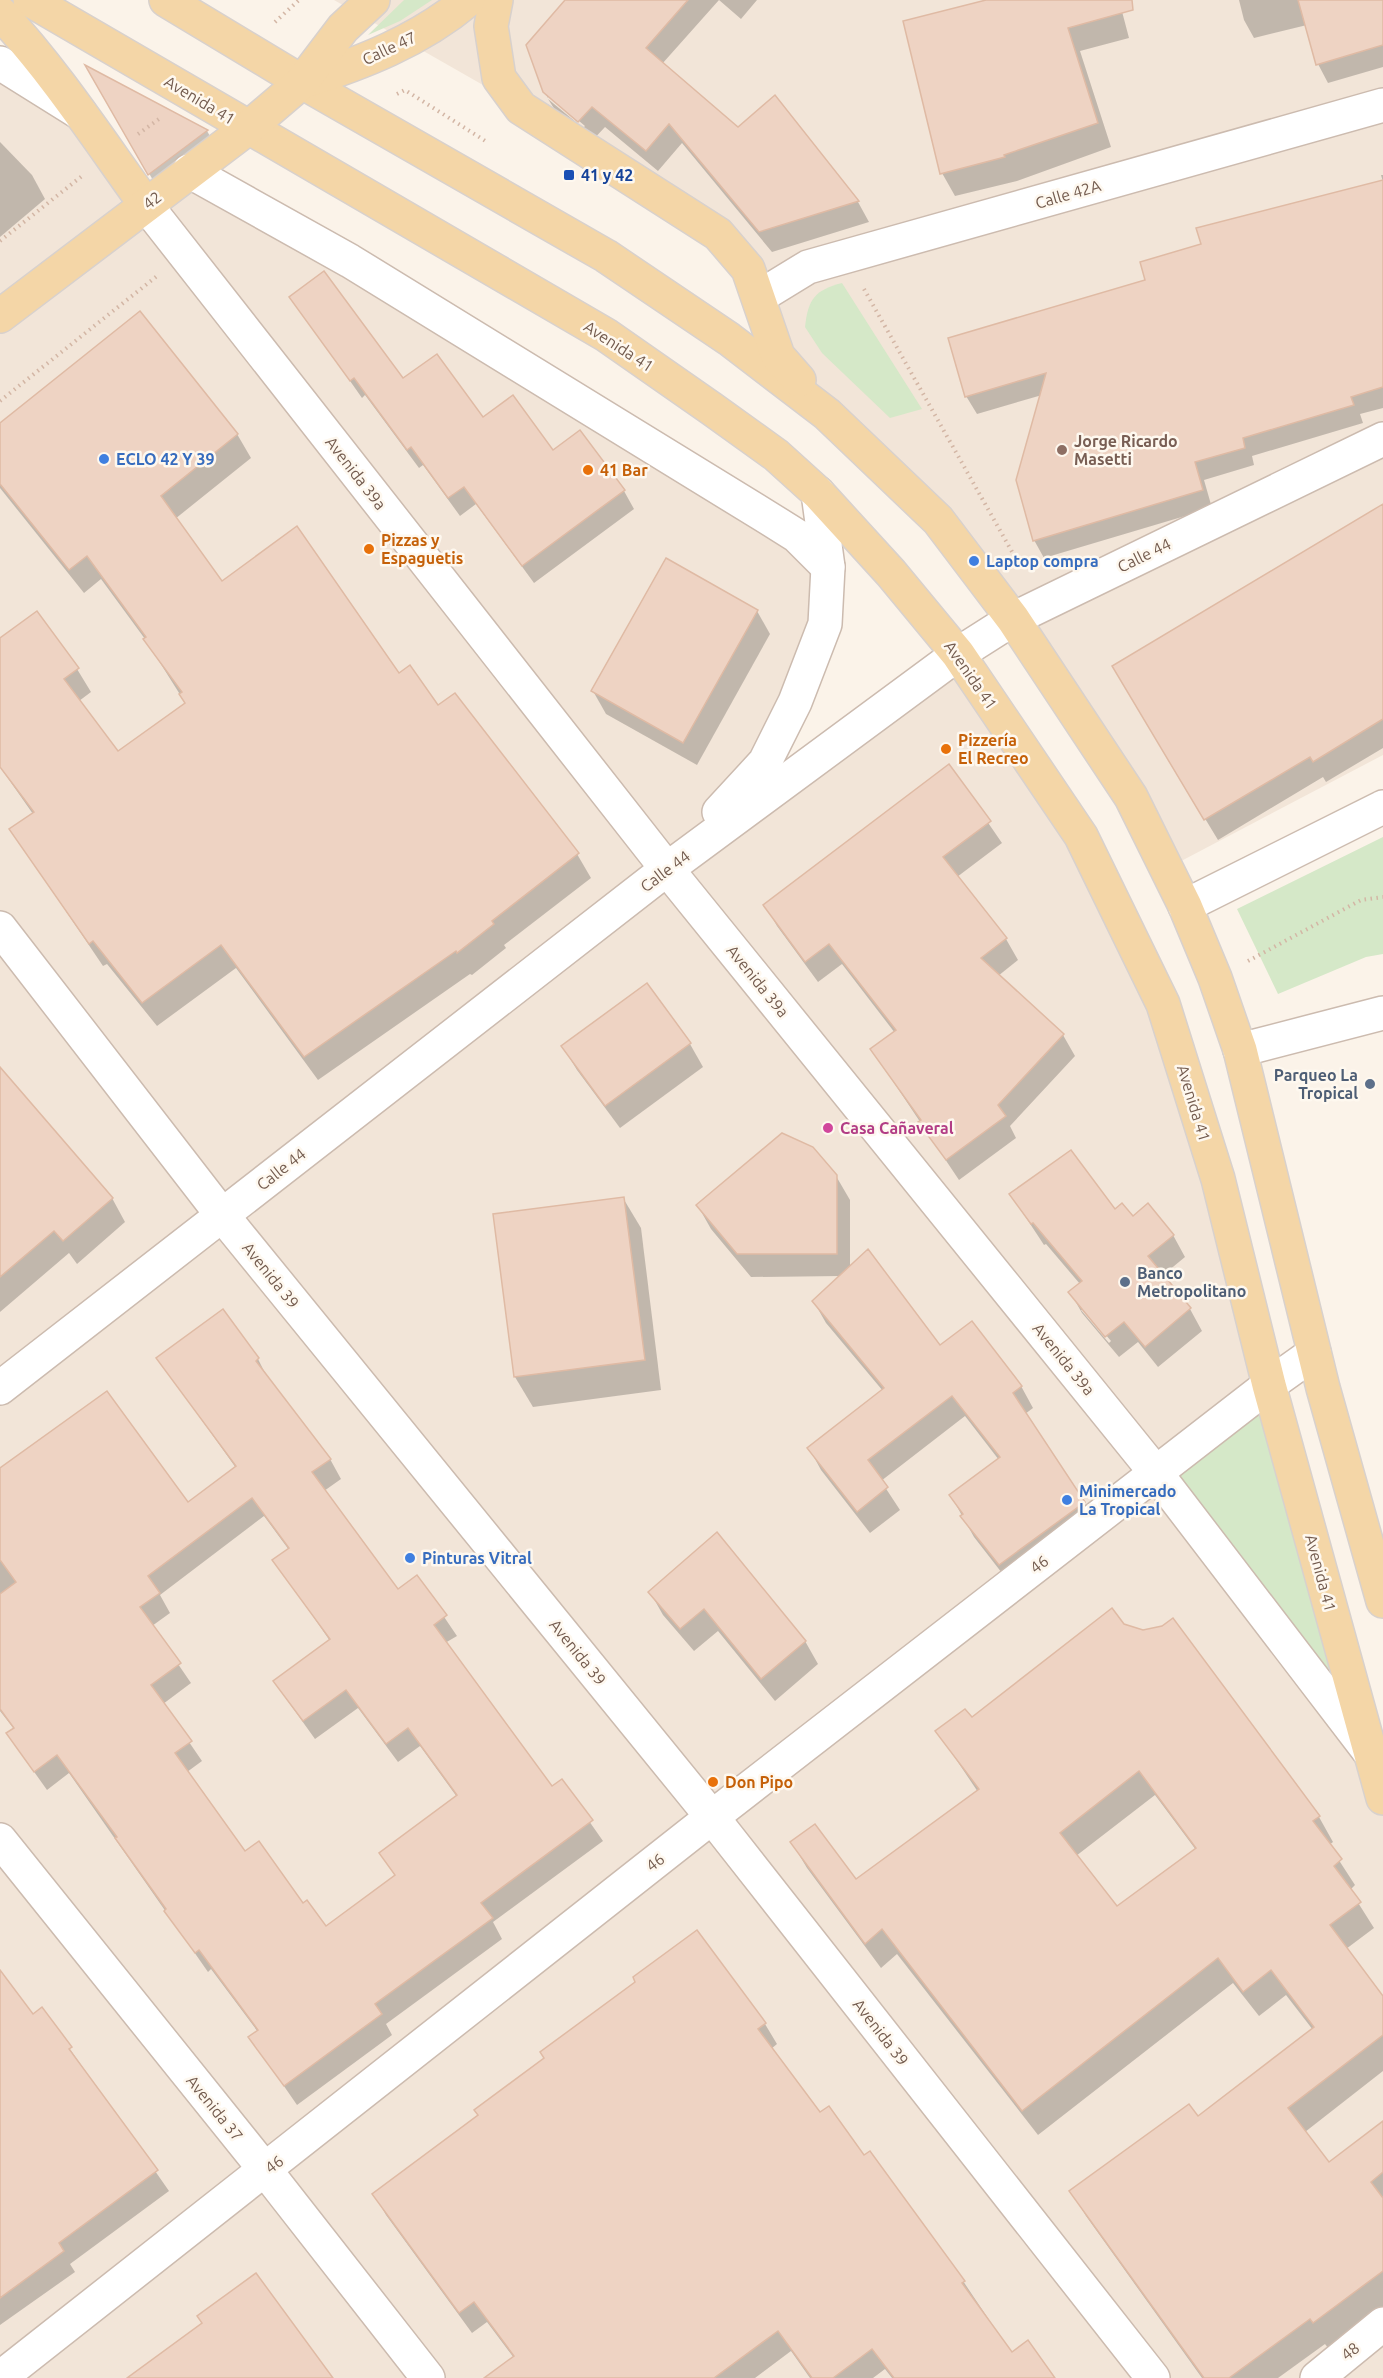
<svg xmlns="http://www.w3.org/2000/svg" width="1383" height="2378" font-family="Ubuntu,sans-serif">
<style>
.residential{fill:#f2e5d8}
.green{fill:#d5e8c8}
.shadow{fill:#0003;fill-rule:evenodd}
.building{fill:#eed3c3;stroke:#dfbaa4;stroke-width:1.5;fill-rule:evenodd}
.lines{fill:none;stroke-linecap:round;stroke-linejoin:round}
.minor-casing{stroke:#ccbbaf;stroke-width:36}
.major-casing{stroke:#d8d1cd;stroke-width:36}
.path{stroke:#d3b6a5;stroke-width:4;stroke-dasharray:1.5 4.5;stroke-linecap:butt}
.minor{stroke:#fff;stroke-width:33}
.major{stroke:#f4d6a7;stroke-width:33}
.transit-dot{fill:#1a4fb4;stroke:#fef8ef;stroke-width:2}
.education-dot{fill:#8d6e63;stroke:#fef8ef;stroke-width:2}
.shop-dot{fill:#3f7fe0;stroke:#fef8ef;stroke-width:2}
.food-dot{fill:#e8710a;stroke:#fef8ef;stroke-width:2}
.service-dot{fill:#5c6f8a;stroke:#fef8ef;stroke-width:2}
.hotel-dot{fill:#d1479c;stroke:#fef8ef;stroke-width:2}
.labels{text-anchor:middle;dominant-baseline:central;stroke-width:5;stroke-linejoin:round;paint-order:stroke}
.street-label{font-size:16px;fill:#735b4e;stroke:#fef8ef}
.transit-label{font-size:16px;font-weight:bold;fill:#164399;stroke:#fef8ef;text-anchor:start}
.education-label{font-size:16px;font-weight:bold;fill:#785e54;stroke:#fef8ef;text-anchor:start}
.shop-label{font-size:16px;font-weight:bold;fill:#366cbe;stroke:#fef8ef;text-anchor:start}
.food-label{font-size:16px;font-weight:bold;fill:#c56008;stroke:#fef8ef;text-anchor:start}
.service-label{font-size:16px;font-weight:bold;fill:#4e5e75;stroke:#fef8ef;text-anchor:end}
.hotel-label{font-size:16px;font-weight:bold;fill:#b23c85;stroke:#fef8ef;text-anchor:start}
</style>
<rect width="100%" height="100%" fill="#fbf3e9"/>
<g class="residential">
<polygon points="334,0 1383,0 1383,755 1166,869 1013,619 827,414 748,269 504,97"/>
<polygon points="0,63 82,114 146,204 189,171 828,567 765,762 670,865 958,654 1163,1004 1383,1798 1383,2378 0,2378"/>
</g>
<g class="green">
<polygon points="404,0 432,0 400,21 368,35"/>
<path d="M842,283L922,409L890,418L822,353L805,327C808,299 815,290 842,283Z"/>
<polygon points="1383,837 1383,954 1366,957 1278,994 1237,909"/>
<polygon points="1269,1385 1372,1755 1156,1473"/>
</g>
<g class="shadow">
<polygon points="567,0 757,0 741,19 719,0 662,64 738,129 774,97 858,202 869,222 772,252 682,143 658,171 605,127 591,142 557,113 548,99 583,128 585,126 548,95 548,98 544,91"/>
<polygon points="992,0 1119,0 1129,38 1080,51 1111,147 1017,181 955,196 942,173"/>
<polygon points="1239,0 1383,0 1383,67 1328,83 1318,64 1307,25 1254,38 1244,20"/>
<polygon points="89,68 207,131 216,146 158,189"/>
<polygon points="0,142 32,175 45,199 0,237"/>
<polygon points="1381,175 1383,175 1383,408 1360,414 1363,423 1252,456 1254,465 1204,480 1212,508 1044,558 1034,540 1042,395 977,414 966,396 1203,245 1383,182"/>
<polygon points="291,297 403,380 552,452 624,491 634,509 534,583 476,504 460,516 423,465 419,468 365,395 362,398"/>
<polygon points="0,425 237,434 251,458 175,519 221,583 398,675 438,707 577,854 591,878 504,945 506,948 472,975 470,974 318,1080 236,968 157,1026 107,964 103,966 11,830 33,814 0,767 0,640 77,669 91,692 79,701 118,753 186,704 145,639 101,579 84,593 0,488"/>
<polygon points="1383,505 1383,748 1326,782 1323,777 1218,840 1126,688"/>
<polygon points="757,611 770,634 697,765 606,714 593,691"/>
<polygon points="949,766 1002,843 957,877 1006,939 1018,960 998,976 1063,1035 1075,1056 1010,1126 1016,1138 959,1180 872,1050 895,1033 842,964 818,982 777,926 765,905"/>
<polygon points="690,1044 703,1067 620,1128 577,1070 563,1047"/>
<polygon points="0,1069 112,1198 125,1222 77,1264 69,1253 0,1312"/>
<polygon points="836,1176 850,1200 850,1268 940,1347 1021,1386 1033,1408 1025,1414 1096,1525 1012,1586 974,1537 951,1496 999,1460 965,1416 881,1481 900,1510 870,1533 821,1470 809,1448 883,1391 826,1323 814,1302 841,1276 751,1277 711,1229 698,1206"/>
<path d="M1011,1195L1115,1211L1173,1235L1185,1257L1162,1276L1190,1309L1202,1331L1158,1367L1138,1342L1119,1357L1082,1313L1070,1292L1080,1284L1046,1244L1044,1245ZM1081,1310H1085L1111,1341L1109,1343Z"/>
<polygon points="623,1198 641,1228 661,1390 533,1407 515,1377 495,1215"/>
<path d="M223,1311L258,1359L268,1379L330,1459L341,1479L324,1491L397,1591L417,1577L457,1636L445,1643L552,1788L561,1781L603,1841L493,1922L502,1939L386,2024L392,2035L297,2105L250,2037L258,2032L211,1969L208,1972L69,1773L47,1790L20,1752L8,1733L14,1729L0,1711V1469L187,1504L236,1468L158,1359ZM264,1516L289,1550L274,1560L330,1641L275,1681L287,1700L315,1739L358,1708L398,1762L420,1746L457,1797L381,1854L396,1877L326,1928L245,1853L187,1772L202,1761L163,1704L191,1683L152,1626L170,1613L160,1595Z"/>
<polygon points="717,1535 805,1641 818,1664 775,1701 718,1631 694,1651 663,1615 650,1592"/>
<path d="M1123,1625L1319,1817L1333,1842L1329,1845L1355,1885L1350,1890L1374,1928L1346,1949L1383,1999V2071L1305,2132L1329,2164L1383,2123V2307L1328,2348L1325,2344L1278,2378H1202L1086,2216L1071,2191L1197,2118L1313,2030L1286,1995L1259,2016L1233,1983L1038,2135L897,1954L881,1968L807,1868L792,1843L856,1881L978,1792L937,1731L971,1720ZM1155,1795L1196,1850L1117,1908L1076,1856Z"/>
<polygon points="0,1972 32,2016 42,2009 169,2191 70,2264 75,2272 0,2325"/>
<polygon points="765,2024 777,2044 771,2049 820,2114 864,2157 963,2281 1012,2354 1054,2378 892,2378 885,2369 873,2378 810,2378 791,2351 755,2378 516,2378 514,2358 487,2322 472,2333 386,2215 374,2194"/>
</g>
<g class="building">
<polygon points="565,0 688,0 646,48 738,127 775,95 859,201 759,232 669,124 646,151 592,107 578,122 543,92 526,45"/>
<polygon points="986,0 1132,0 1133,10 1068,28 1098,123 1004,155 1005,157 940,174 903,21"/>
<polygon points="1298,0 1383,0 1383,45 1316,65"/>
<polygon points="85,65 208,130 148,175"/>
<polygon points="1383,180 1383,387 1351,397 1354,405 1243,438 1245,448 1195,462 1203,490 1033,541 1016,480 1046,373 965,397 948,338 1145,280 1140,262 1201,244 1196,228"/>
<polygon points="324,271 403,378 437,354 483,417 513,395 553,450 580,430 625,490 522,566 464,487 448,498 411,447 407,450 354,378 350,381 289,297"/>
<polygon points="140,311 238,434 161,496 222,581 297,526 399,673 410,665 438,705 455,693 579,853 492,921 494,924 457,953 456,951 304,1057 221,945 142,1003 93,941 89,944 9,829 34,812 0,767 0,638 37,611 79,668 64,679 118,751 185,703 179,694 182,692 143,639 146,637 87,556 69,570 0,484 0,423"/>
<polygon points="1383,504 1383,719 1313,762 1310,757 1204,820 1112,666"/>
<polygon points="666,558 758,610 683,743 591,691"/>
<polygon points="949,764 991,821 943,857 1007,938 981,958 1064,1034 998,1105 1006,1116 946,1160 918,1122 921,1120 870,1049 896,1030 829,944 805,962 763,905"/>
<polygon points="647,983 691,1043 605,1106 561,1046"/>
<polygon points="0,1067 113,1198 63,1241 54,1231 0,1277"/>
<polygon points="782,1133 813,1147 837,1175 837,1254 737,1254 696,1205"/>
<polygon points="1071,1150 1115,1209 1122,1203 1133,1216 1148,1203 1174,1235 1148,1256 1191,1308 1145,1347 1124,1322 1105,1337 1068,1292 1082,1281 1033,1223 1031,1224 1009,1194"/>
<polygon points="624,1197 645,1360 514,1377 493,1214"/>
<polygon points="868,1249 940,1345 972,1321 1022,1386 1013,1393 1085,1502 999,1565 960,1516 963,1514 949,1495 1000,1457 952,1396 868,1460 888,1487 857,1512 807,1448 884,1388 812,1301"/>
<path d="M223,1309L259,1358L256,1361L331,1459L312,1472L398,1589L417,1575L447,1615L434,1625L552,1786L562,1779L593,1820L481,1903L493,1918L375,2004L382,2014L284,2086L248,2037L258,2030L199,1950L195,1953L164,1911L166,1909L115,1838L117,1837L57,1755L34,1772L6,1733L14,1728L0,1709V1594L16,1582L0,1560V1468L107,1391L188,1502L236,1466L156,1358ZM252,1498L289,1548L272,1560L330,1639L273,1681L303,1721L346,1690L386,1744L408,1728L457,1795L379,1853L395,1875L326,1926L307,1900L303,1903L259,1841L245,1851L175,1753L192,1741L151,1685L181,1663L140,1607L160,1593L148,1576Z"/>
<polygon points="717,1532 806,1641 761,1679 704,1609 680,1629 648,1592"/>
<path d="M1112,1608L1124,1624L1143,1630L1162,1626L1173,1618L1320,1816L1313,1821L1342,1859L1334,1866L1361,1902L1330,1925L1383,1996V2035L1288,2108L1329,2162L1383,2121V2172L1371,2182L1383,2198V2271L1313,2323L1310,2319L1229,2378H1204L1069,2191L1189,2104L1198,2116L1314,2027L1271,1970L1243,1992L1218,1958L1022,2111L882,1929L865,1944L790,1842L815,1824L856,1879L979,1789L935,1731L965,1709L972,1717ZM1139,1771L1196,1848L1117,1906L1060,1833Z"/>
<polygon points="697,1930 766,2023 758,2029 820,2112 829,2106 864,2155 870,2151 965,2281 962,2283 1012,2352 1028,2340 1055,2378 894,2378 872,2349 833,2378 812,2378 778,2331 714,2378 484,2378 514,2356 474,2302 459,2313 372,2194 478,2115 474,2110 544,2058 540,2052 635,1982 633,1977"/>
<polygon points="0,1970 33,2014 42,2007 72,2047 69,2049 158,2170 59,2243 64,2251 0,2298"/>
<polygon points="256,2273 333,2378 127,2378 202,2323 197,2316"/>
</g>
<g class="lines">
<g class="minor-casing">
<g id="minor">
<polyline points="0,63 80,113"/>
<polyline points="189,171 350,261 765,516 797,536 828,567"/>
<polyline points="146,205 667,869 1156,1473 1371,1754"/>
<polyline points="759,297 808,267 1383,105"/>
<polyline points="719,812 765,762 795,702 825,624 828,567 818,493"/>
<polyline points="1185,906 1383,807"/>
<polyline points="0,928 222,1215 712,1817 1153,2378"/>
<polyline points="1240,1050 1383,1013"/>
<polyline points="0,1388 667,869 958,654 1013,619 1383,439"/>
<polyline points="0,1840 266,2171 428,2378"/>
<polyline points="0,2378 712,1817 1269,1385 1314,1353"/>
<polyline points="1317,2378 1383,2324"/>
</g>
</g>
<g class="major-casing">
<g id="major">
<polyline points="30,0 606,335 712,409 776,455 818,493 891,573 958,654 1081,836 1163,1004 1218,1179 1269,1385 1383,1798"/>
<polyline points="166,0 302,82 606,256 729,339 827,414 938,520 1013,619 1131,797 1185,906 1215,978 1240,1050 1323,1388 1383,1601"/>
<polyline points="496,0 491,26 499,78 521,108 718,234 748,269 778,356 799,380"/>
<path d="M0,13C55,72 99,140 146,205"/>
<path d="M302,82C362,63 419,41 468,0"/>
<polyline points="0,316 248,128 302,82 343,28 373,0"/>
</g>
</g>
<g class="path">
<polyline points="275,22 299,0"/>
<polyline points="397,94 405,90 487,142"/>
<polyline points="138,134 159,119"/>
<polyline points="0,241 82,176"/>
<polyline points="864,289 1015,557"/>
<polyline points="0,401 157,276"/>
<polyline points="1248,961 1361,900 1383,897"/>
</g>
<use href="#minor" class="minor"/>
<use href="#major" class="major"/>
</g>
<rect class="transit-dot" x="563" y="169" width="12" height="12" rx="3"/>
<circle class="education-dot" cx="1062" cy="450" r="6"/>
<g class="shop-dot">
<circle cx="104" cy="459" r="6"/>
<circle cx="974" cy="561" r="6"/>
<circle cx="1067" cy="1500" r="6"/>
<circle cx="410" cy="1558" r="6"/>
</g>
<g class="food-dot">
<circle cx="588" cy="470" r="6"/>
<circle cx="369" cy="549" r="6"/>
<circle cx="946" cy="749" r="6"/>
<circle cx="713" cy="1782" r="6"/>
</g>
<g class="service-dot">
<circle cx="1370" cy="1084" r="6"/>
<circle cx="1125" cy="1282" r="6"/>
</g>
<circle class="hotel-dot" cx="828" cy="1128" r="6"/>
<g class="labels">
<g class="street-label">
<text transform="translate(389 48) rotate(-25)">Calle 47</text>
<text transform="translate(200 100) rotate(31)">Avenida 41</text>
<text transform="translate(1068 194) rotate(-16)">Calle 42A</text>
<text transform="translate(152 200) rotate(-38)">42</text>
<text transform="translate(619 346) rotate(33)">Avenida 41</text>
<text transform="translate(356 473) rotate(52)">Avenida 39a</text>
<text transform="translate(1144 555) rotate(-26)">Calle 44</text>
<text transform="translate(971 675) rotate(55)">Avenida 41</text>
<text transform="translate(665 871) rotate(-37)">Calle 44</text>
<text transform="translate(758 981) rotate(51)">Avenida 39a</text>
<text transform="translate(1194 1103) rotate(73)">Avenida 41</text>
<text transform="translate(281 1169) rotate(-38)">Calle 44</text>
<text transform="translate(271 1275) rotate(51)">Avenida 39</text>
<text transform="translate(1064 1359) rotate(51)">Avenida 39a</text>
<text transform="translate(1039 1564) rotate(-38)">46</text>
<text transform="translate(1321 1573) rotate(75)">Avenida 41</text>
<text transform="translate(578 1652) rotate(51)">Avenida 39</text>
<text transform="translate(655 1862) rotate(-38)">46</text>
<text transform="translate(881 2032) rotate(52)">Avenida 39</text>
<text transform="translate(215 2108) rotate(51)">Avenida 37</text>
<text transform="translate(274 2164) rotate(-38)">46</text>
<text transform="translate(1350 2351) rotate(-39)">48</text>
</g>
<g class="transit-label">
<text x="581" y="175">41 y 42</text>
</g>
<g class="education-label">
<text x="1074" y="441">Jorge Ricardo<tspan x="1074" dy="18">Masetti</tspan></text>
</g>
<g class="shop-label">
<text x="116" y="459">ECLO 42 Y 39</text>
<text x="986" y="561">Laptop compra</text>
<text x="1079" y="1491">Minimercado<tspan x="1079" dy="18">La Tropical</tspan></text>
<text x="422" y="1558">Pinturas Vitral</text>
</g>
<g class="food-label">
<text x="600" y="470">41 Bar</text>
<text x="381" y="540">Pizzas y<tspan x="381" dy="18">Espaguetis</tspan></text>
<text x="958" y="740">Pizzería<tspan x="958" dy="18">El Recreo</tspan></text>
<text x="725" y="1782">Don Pipo</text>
</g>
<g class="service-label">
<text x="1358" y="1075">Parqueo La<tspan x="1358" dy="18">Tropical</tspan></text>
<text x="1137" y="1273" text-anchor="start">Banco<tspan x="1137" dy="18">Metropolitano</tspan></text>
</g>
<g class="hotel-label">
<text x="840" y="1128">Casa Cañaveral</text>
</g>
</g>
</svg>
